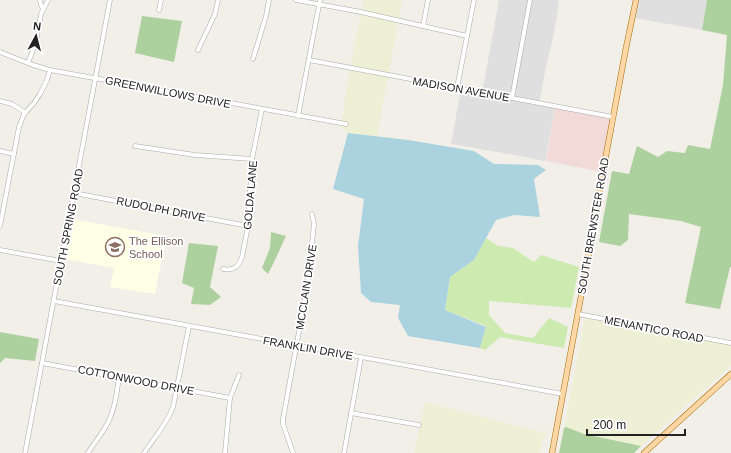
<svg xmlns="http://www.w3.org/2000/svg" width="731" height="453" font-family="Helvetica,sans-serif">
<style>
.residential{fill:#e0dfdf}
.commercial{fill:#f2dad9}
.education{fill:#ffffe5}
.farmland{fill:#eef0d5}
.grass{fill:#cdebb0}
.forest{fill:#add19e}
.water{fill:#aad3df}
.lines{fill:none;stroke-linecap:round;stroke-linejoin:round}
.minor-casing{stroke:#a9a9a9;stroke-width:5}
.major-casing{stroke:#a06b00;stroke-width:6}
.minor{stroke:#fff;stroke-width:4}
.major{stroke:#fcd6a4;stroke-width:5}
.labels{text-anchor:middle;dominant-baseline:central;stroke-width:3.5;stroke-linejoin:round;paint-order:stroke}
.street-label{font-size:11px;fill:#222;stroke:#fff}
.education-label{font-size:11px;fill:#785e54;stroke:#fff;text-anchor:start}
</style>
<rect width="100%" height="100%" fill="#f2efe9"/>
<g class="residential">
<polygon points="499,0 558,0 559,4 554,33 545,72 539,105 555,108 545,161 515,155 451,144 461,89 482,93"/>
<polygon points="639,0 707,0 702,30 635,18"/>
</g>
<polygon class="commercial" points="555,108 611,119 602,172 546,161"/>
<polygon class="education" points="72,219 166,236 155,294 110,287 114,268 64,259"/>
<g class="farmland">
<polygon points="364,0 402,0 377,136 348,133 341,127 350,68"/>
<polygon points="585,316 595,318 609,323 731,342 731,365 641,446 584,434 566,428 564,428"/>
<polygon points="425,402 545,433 549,427 547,435 543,438 539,453 414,453"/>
</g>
<polygon class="grass" points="486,238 498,246 513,248 534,262 541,255 579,267 571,308 489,301 489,315 505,333 533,338 549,318 568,327 564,348 500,337 485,350 480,348 486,326 445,310 450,277 474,260"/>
<g class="forest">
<polygon points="707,0 731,0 731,267 730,267 720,309 685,303 701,227 681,221 629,214 628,240 620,246 599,242 612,171 629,174 637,146 658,157 667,151 685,153 688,145 710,149 723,85 727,35 702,30"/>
<polygon points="142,16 182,21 174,62 135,53"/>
<polygon points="271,232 286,236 275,260 268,274 262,268 270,248"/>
<polygon points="189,243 218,246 210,287 221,297 210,305 191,304 194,288 182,283"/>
<polygon points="0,332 39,339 35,361 5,358 0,363"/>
<polygon points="566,427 584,434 641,446 634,453 559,453 564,428"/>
</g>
<polygon class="water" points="348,133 408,140 474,151 494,164 538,165 546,170 534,179 540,217 514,215 496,220 474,260 450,277 445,310 486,327 480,348 408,336 398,318 400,305 371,302 361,293 358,246 364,199 333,189"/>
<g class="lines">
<g class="minor-casing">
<g id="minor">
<polyline points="40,0 41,5 42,7"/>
<polyline points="296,0 361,12 467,36"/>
<polyline points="159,10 161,0"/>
<polyline points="423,26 428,0"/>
<polyline points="198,50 215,14 218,0"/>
<polyline points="0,52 33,65 50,70 346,124"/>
<polyline points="253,59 266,16 269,0"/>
<polyline points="309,60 613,117"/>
<polyline points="28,63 36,42 41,14 48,0"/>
<polyline points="457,88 474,0"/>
<polyline points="512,98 530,0"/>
<polyline points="0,101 12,104 26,113"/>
<polyline points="298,116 320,0"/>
<polyline points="135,146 195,155 252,159"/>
<polyline points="0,151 14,154"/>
<polyline points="74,193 248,226"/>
<polyline points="0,226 19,127 24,114 34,103 40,94 47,80 50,70"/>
<polyline points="0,250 61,261"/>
<path d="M223,269C234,271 239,266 242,257L248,226L252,159L262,109"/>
<polyline points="54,301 563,394"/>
<polyline points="578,314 731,343"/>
<polyline points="42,363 230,398"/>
<polyline points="351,413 419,425"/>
<polyline points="25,453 110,0"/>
<path d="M88,453C95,441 105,431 110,418C116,405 117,391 119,377"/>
<path d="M144,453C154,438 167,424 173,407L189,326"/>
<polyline points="225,453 230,398 239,375"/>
<polyline points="293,453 283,424 283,419 306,293 310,263 314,224 312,214"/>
<polyline points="344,453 361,358"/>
</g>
</g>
<g class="major-casing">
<g id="major">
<polyline points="552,453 594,226 604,166 626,48 636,0"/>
<polyline points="644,453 731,374"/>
</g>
</g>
<use href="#minor" class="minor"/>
<use href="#major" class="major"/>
</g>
<defs>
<g id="school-ring" transform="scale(1)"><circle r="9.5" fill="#fff" stroke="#8d6e63" stroke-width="1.5"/><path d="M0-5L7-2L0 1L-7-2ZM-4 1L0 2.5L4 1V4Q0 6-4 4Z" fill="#8d6e63"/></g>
</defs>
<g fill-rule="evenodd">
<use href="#school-ring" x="115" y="247"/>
</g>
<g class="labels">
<g class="street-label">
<text transform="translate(461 89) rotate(10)">MADISON AVENUE</text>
<text transform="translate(168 92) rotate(11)">GREENWILLOWS DRIVE</text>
<text transform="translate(250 195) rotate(-85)">GOLDA LANE</text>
<text transform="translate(161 209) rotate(11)">RUDOLPH DRIVE</text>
<text transform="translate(593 226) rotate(-80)">SOUTH BREWSTER ROAD</text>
<text transform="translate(68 227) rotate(-79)">SOUTH SPRING ROAD</text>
<text transform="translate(306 287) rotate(-81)">MCCLAIN DRIVE</text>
<text transform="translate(654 329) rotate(11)">MENANTICO ROAD</text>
<text transform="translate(308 348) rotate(10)">FRANKLIN DRIVE</text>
<text transform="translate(136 380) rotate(11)">COTTONWOOD DRIVE</text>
</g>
<g class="education-label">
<text x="129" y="241">The Ellison<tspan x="129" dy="13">School</tspan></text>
</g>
</g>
<g transform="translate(36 36) rotate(7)" stroke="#ffffff" stroke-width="3" paint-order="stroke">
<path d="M0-3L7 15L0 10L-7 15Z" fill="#222222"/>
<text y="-6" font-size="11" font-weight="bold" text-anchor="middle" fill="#222222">N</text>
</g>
<path d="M587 429v6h98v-6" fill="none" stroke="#222222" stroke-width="2"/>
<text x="593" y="429" font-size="12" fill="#222222" stroke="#ffffff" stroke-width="3" paint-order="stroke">200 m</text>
</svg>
